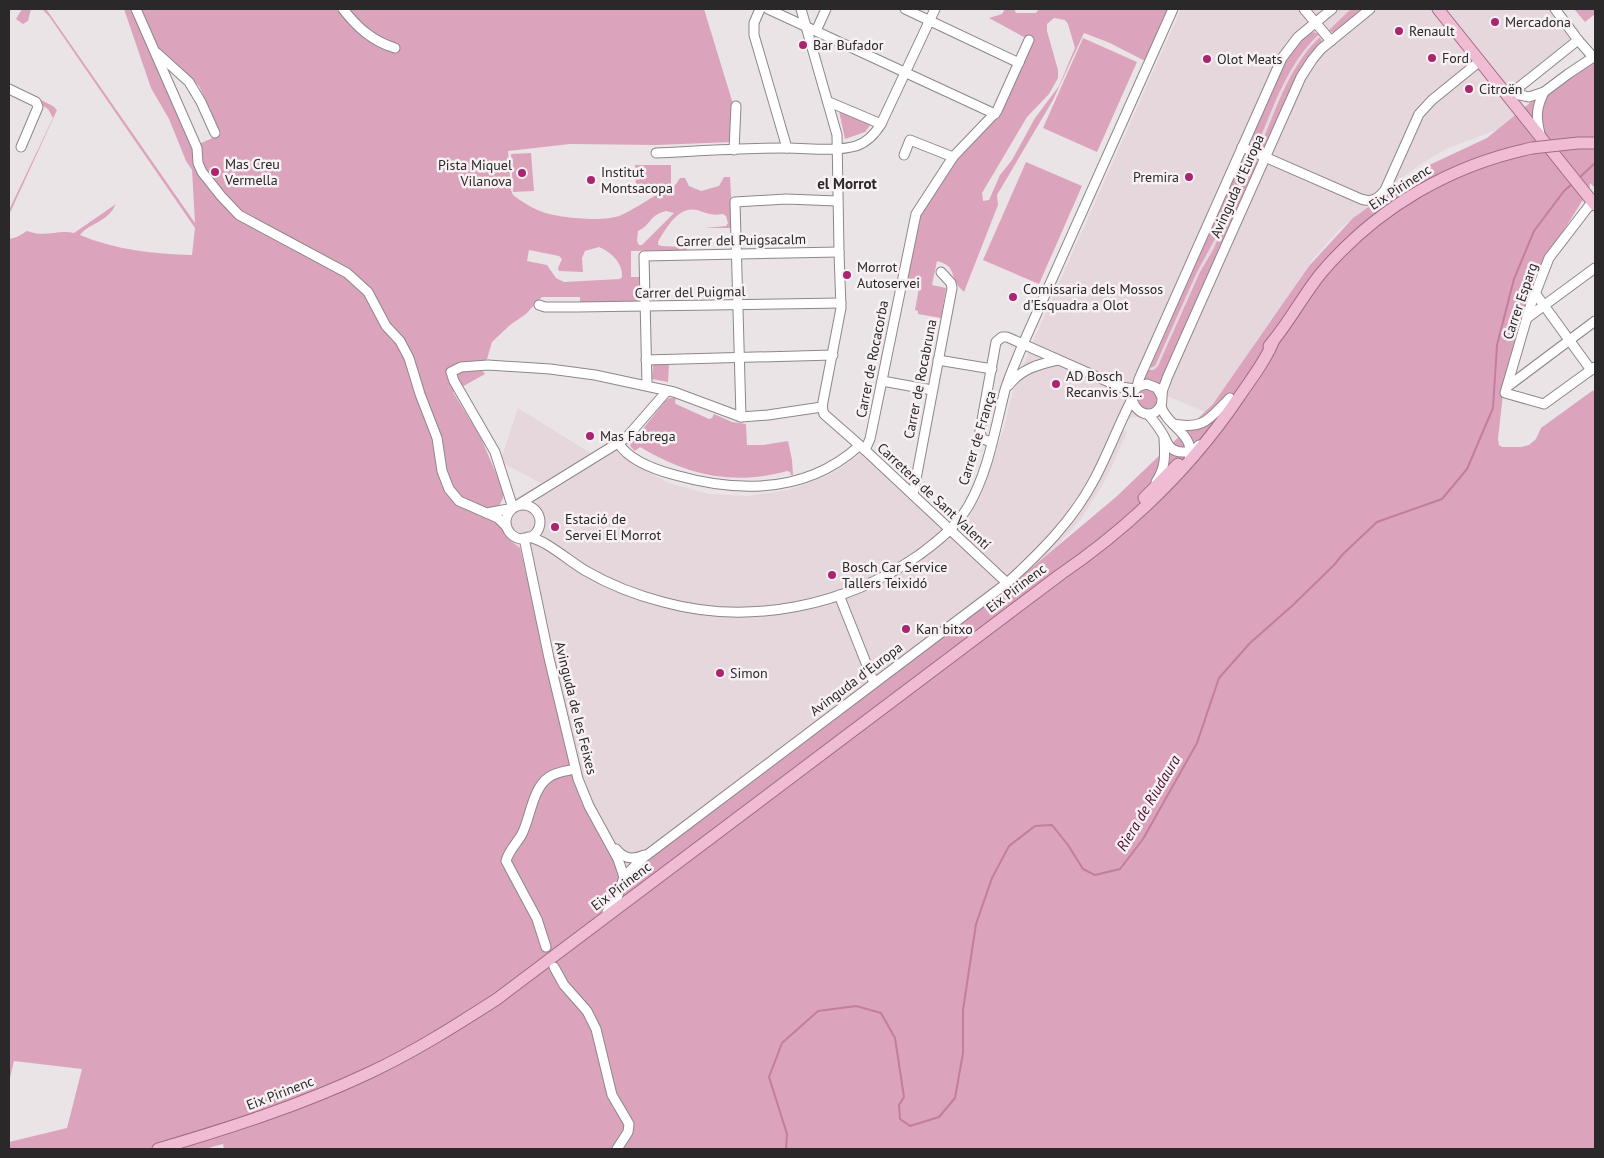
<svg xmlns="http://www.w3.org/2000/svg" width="1604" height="1158" font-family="'PT Sans',sans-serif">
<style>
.built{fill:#e6d7dd}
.green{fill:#dba4bc;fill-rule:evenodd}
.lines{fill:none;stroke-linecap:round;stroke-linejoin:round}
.stream{stroke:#c37d9d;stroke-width:2}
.minor-casing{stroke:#8d8789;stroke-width:11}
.major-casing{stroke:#a36b85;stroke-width:13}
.minor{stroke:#fff;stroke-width:9}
.major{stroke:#efbcd3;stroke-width:11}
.major-bridge-casing{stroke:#a36b85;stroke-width:13;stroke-linecap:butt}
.major-bridge{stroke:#efbcd3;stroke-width:11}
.poi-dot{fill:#a92570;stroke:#f8f1f4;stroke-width:2}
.labels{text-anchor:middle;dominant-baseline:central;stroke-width:5;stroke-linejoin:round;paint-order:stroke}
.poi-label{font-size:14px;fill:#2b2829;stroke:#f8f1f4;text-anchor:start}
.street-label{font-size:14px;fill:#2b2829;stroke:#f8f1f4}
.neighbourhood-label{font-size:15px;font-weight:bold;fill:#2d282a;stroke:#f8f1f4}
.water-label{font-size:15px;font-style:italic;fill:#4b0b2f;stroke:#f8f1f4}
</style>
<rect width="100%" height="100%" fill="#ebe4e7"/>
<polygon class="built" points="1181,9 1562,9 1580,31 1510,88 1511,93 1533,121 1493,131 1446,149 1421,164 1389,187 1375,202 1342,227 1313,259 1244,362 1220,395 1205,412 1167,396 1152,426 1143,417 1133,417 1127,421 1122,429 1127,432 1106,479 1081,519 1032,574 629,875 619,872 561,727 520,548 508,539 499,523 500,508 541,483 500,462 518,408 600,459 616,451 636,466 669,483 709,494 748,496 789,490 829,475 844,466 865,450 953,530 959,528 964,525 970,516 982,493 1005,424 1012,394 1035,337"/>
<g class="green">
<polygon points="22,9 31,9 28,21 23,24 16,19"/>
<path d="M42,9H46L51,16L195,223L192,170L186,161L169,119L151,88L124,9H135L195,146L221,134L199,86L159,50L141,9H704L733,104V142L656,145L570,144L508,151L511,190L513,195C521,201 530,207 540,211C557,218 602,222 619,216C633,210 644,202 656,195C670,187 670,194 680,178H685L689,186L701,191L719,186L724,177H730L733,228H705L726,226L728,223L726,216L723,214C710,216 708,213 696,210C678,206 665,230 658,242V245L662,246L683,247L687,245V250L631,251V277H639L640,302L580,304V297H542L526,314L510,325L492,342L487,359L481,364V369L485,374L453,392L481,438L503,490V498L496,512L499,523L508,539L520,548L573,773L624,877L1016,581L1116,497L1213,404L1309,266L1353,218L1425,167L1487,138L1595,50V188L1590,183L1589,190L1547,257L1503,394L1498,439L1499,445L1502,447H1521L1529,445L1536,439L1541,428L1592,391L1595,390V1149H224L223,1144L205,1149H9V1142L67,1128L82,1069L14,1061L9,1082V239L17,237L27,231C47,238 57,229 74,233L116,204C107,223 89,223 80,235C116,250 154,254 192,255L195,228L49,16ZM666,211L674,213L642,245H639L637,241L638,231C652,225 647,216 666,211ZM599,247C611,252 623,263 622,277L620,279L564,282L556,278L547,265L527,261L529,250L559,256L562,259L558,268L559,271L583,272L582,258L585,251Z"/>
<path d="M1005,9H1014L1016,13H1036L1039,9H1168L1145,61L1110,43L1084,33L1053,100L997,195L998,205L964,292C962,290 957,285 957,284C950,273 955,266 937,261L932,285L946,288L941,318L918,314V311L915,310L919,288L905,285L919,216L955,162L998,116L1033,42L989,18L1002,14ZM1054,18L1065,20L1068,24L1075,48L1059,86L1035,118L1012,160L1000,175L989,200L983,201L982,193L1027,117L1049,94L1058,78V70L1047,31V24Z"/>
<polygon points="1351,9 1364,9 1337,31 1333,32 1328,31"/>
<polygon points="1574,9 1595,9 1595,14 1585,22"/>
<path d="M1313,32L1319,34C1287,64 1273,108 1256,148L1252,145V138C1264,111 1286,43 1313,32Z"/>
<path d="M1320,37L1322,42L1309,57L1297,76L1266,145L1262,148L1259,149C1276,110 1289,66 1320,37Z"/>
<polygon points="1083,38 1137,62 1097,152 1043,128"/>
<polygon points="9,84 53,106 57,110 9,215 9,210 53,118 48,109"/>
<polygon points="841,110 871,124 865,132 845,139 839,111"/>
<polygon points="531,153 534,191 513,192 511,154"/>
<polygon points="1252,156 1216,237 1197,272 1155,366 1150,368 1241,162 1245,157"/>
<polygon points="1255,157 1257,162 1257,166 1160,384 1151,380 1144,380 1149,370 1154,370 1158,366 1200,272 1213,250"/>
<polygon points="1026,162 1082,186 1039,284 983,260"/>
<polygon points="635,165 671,165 671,186 636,186"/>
<polygon points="653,365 669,365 668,382 652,379"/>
<circle cx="1147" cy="399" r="10"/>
<path d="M670,398H676L675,402L676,404L709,419L712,418L714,414L732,422L746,424L747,445H763L788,441L792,460L793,475H791L790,472L787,471C733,486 687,475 640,447L635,451L631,447L630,445L666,400Z"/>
</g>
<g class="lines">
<g class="stream">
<polyline points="1579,178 1595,163"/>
<polyline points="786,1149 787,1134 769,1077 782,1043 818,1011 856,1006 881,1013 895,1038 904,1097 899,1105 900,1119 910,1126 939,1117 955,1098 963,1053 963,1010 976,924 992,878 1009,846 1035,826 1052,825 1068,845 1083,869 1095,875 1120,869 1143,839 1197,743 1219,678 1250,643 1293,605 1334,565 1343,554 1377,522 1442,499 1467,469 1493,408 1497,345 1514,279 1534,231 1564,191 1573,183"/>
</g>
<g class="minor-casing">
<g id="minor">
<polyline points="136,9 197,148 198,163 202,172 221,196 239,215 347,273 368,292 386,326 400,341 409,358 420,394 437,438 442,471 449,489 459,501 498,518 506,526"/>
<path d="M343,9C357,27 372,41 395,48"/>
<polyline points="760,9 754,23 754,35 787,148"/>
<polyline points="768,9 995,114"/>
<polyline points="801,9 837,135 839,252 841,308 822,407"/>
<polyline points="905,9 1019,63"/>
<polyline points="1304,9 1331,41"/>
<polyline points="816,31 826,9"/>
<polyline points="1578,40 1593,57"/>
<polyline points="157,53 189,82 201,102 215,133"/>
<polyline points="9,89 36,102 38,107 21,147"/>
<polyline points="1508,96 1578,40 1555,9"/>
<polyline points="1508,96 1515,94 1529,97 1544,92 1568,74 1595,56"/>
<polyline points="829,102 881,124"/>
<path d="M1540,134C1536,117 1536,108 1544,92"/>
<path d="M1242,147L1361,199C1372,203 1379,198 1385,190L1419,114L1432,100L1480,61"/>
<polyline points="734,150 736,106"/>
<path d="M656,153C699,151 743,148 787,148C809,148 834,152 856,146C868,142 875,134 881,124L935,9"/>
<polyline points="904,155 910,140 953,157"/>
<polyline points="1592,202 1549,258 1530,307 1505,393 1544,404 1595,367"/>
<polyline points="1535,293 1591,370"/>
<polyline points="539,305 545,307 577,307 841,303"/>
<polyline points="1527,318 1595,268"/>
<polyline points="646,360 833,355"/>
<polyline points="938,360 992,369"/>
<polyline points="882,381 932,390"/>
<polyline points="647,385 644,256 839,252"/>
<path d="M1009,385C1021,369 1039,364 1058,360"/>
<polyline points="1137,387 1139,379 1282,58 1298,37 1332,9"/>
<polyline points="1507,387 1595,321"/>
<path d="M1162,397L1157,388L1147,384C1112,389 1147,433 1161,405C1163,400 1161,395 1163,389C1164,386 1166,382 1167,378L1301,77L1312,60L1321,49L1370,9"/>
<path d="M1161,406C1165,424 1195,435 1189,455"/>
<polyline points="822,407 824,414 865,450 1007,583"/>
<path d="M1148,414C1153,420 1158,426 1162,433C1165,437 1167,444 1170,447C1178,455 1192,453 1199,445"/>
<polyline points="741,417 735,202 786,199 837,201"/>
<path d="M1173,424C1206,430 1209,418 1230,398"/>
<polyline points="992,442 982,439 980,431 996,342 1002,337 1007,337 1120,387 1136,389"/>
<path d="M619,444C630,461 656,470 675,475C739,493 807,493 859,446"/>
<polyline points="865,450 870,439 916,214 953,157 997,111 1029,40"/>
<path d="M1156,482C1166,467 1165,455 1164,438"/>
<polyline points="913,495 952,288 951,283 941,272"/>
<circle cx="523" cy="522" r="17"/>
<polyline points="516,506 626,438 667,391"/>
<polyline points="487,513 513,508 495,452 454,381 451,372 461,367 488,365 550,369 595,375 674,392 741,417 768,415 822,407"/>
<path d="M528,537C545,539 570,562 586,571C610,585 636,595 663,602C750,626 846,606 919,555C938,541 957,526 969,505C989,470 995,428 1005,390C1010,374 1017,359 1023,344L1173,9"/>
<polyline points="524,538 549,658 578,779 589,806 618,859 624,877"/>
<polyline points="839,595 874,683"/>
<path d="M616,849C624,859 633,860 644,855"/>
<path d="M607,912L617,898L624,877L643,858L1007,583C1040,553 1073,520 1094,480C1108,454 1118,426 1132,399"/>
<path d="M546,947L537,919L506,861C509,850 517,843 522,834C531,816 532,789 549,777C556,772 567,771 575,769"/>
<polyline points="554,967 564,985 587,1011 596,1029 612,1095 629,1124 628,1132 617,1149"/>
</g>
</g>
<g class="major-casing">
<g id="major">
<polyline points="1438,9 1595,205"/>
<path d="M1269,346C1289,323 1303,295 1322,272C1377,208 1450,165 1532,148"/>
<polyline points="1144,498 1178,464"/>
<path d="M158,1149C230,1128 301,1105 369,1073C414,1052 455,1026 497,999L1061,574C1131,526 1191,468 1239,397C1251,379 1265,362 1273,342"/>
</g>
</g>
<use href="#minor" class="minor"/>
<use href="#major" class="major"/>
<g class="major-bridge-casing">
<polyline id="major-bridge" points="1532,148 1578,143 1595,143"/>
</g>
<use href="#major-bridge" class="major-bridge"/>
</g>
<g class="poi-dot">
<circle cx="1495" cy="22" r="5"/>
<circle cx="1399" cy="31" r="5"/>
<circle cx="803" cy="45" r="5"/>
<circle cx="1432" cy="58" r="5"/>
<circle cx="1207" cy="59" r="5"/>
<circle cx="1469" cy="89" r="5"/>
<circle cx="215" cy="172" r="5"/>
<circle cx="522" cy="173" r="5"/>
<circle cx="1189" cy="177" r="5"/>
<circle cx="591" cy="180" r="5"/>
<circle cx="847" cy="275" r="5"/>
<circle cx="1013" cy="297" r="5"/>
<circle cx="1056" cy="384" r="5"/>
<circle cx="590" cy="436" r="5"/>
<circle cx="555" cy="527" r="5"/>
<circle cx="832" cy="575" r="5"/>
<circle cx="906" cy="629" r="5"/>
<circle cx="720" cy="673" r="5"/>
</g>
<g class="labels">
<g class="poi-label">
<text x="1505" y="22">Mercadona</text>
<text x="1409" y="31">Renault</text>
<text x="813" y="45">Bar Bufador</text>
<text x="1442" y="58">Ford</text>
<text x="1217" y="59">Olot Meats</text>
<text x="1479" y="89">Citroën</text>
<text x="225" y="164">Mas Creu<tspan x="225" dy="16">Vermella</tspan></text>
<text x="512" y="165" text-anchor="end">Pista Miquel<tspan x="512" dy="16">Vilanova</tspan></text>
<text x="601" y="172">Institut<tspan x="601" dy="16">Montsacopa</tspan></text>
<text x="1179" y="177" text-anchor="end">Premira</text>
<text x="857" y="267">Morrot<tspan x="857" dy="16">Autoservei</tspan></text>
<text x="1023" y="289">Comissaria dels Mossos<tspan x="1023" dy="16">d'Esquadra a Olot</tspan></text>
<text x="1066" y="376">AD Bosch<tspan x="1066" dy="16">Recanvis S.L.</tspan></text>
<text x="600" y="436">Mas Fabrega</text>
<text x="565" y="519">Estació de<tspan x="565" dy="16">Servei El Morrot</tspan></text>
<text x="842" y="567">Bosch Car Service<tspan x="842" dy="16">Tallers Teixidó</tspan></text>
<text x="916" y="629">Kan bitxo</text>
<text x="730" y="673">Simon</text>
</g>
<g class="street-label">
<text transform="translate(1237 186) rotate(-66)">Avinguda d'Europa</text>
<text transform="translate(1400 187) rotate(-33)">Eix Pirinenc</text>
<text transform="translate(741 240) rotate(-1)">Carrer del Puigsacalm</text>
<text transform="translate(690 292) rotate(-1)">Carrer del Puigmal</text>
<text transform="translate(1520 301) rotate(-71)">Carrer Esparg</text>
<text transform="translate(872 359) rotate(-79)">Carrer de Rocacorba</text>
<text transform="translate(920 379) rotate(-79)">Carrer de Rocabruna</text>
<text transform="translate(977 438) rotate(-73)">Carrer de França</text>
<text transform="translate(934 496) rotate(43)">Carretera de Sant Valentí</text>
<text transform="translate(1016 588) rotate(-37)">Eix Pirinenc</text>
<text transform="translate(856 679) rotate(-37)">Avinguda d'Europa</text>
<text transform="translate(576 708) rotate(76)">Avinguda de les Feixes</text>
<text transform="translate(621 886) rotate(-37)">Eix Pirinenc</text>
<text transform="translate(280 1093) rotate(-21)">Eix Pirinenc</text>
</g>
<g class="neighbourhood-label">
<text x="847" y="183">el Morrot</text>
</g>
<g class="water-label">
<text transform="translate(1148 803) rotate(-59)">Riera de Riudaura</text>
</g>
</g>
<rect width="1604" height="1158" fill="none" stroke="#2b2829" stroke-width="20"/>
</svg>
